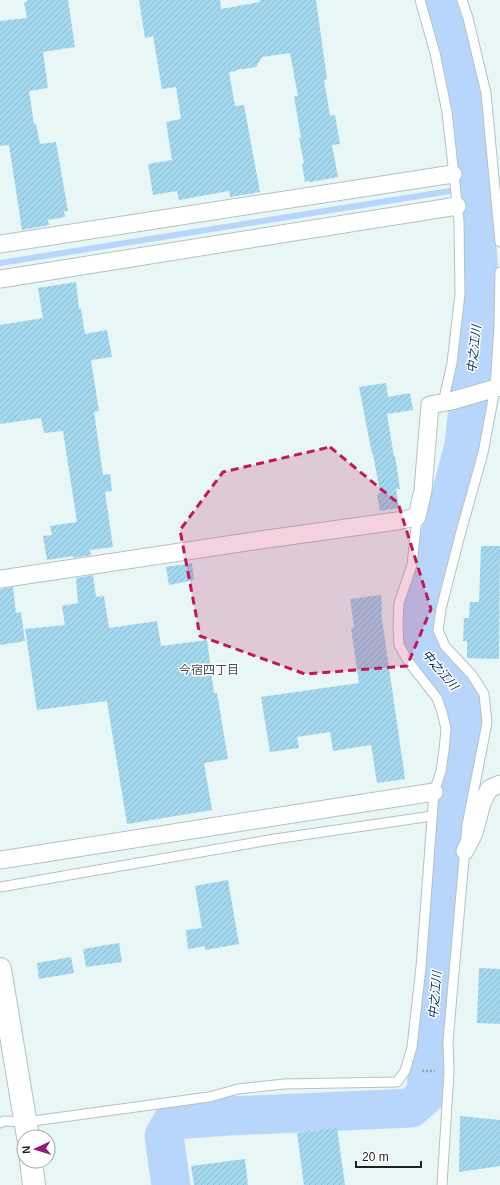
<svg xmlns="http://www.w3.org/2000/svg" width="500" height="1185" font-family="Helvetica,'Noto Sans JP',sans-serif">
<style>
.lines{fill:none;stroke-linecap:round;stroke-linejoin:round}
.stream{stroke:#b8d6fc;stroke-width:6}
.river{stroke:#b8d6fc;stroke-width:39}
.building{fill:url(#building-hatch)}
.lane-casing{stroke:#b5c2c2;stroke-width:11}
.street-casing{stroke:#b5c2c2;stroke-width:19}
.secondary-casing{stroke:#b5c2c2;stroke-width:24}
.path{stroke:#9aa4a4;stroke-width:2.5;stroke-dasharray:2 2;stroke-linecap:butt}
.lane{stroke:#fff;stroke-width:9}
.street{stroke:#fff;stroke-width:17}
.secondary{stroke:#fff;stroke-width:22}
.marked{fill:#c2185b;fill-opacity:0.2;stroke:#c2185b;stroke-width:3;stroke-dasharray:8 5;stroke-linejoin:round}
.labels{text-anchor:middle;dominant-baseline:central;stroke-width:3;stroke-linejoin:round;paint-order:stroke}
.water-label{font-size:12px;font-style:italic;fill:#073360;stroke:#fff}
.neighbourhood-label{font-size:12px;fill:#455051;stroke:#fff}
</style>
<defs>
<pattern id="building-hatch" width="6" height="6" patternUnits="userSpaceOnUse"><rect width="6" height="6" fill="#a4d8ef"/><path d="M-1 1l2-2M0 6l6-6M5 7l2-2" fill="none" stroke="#8db9cd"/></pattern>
</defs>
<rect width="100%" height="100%" fill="#e8f6f6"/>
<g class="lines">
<polyline class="stream" points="0,263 450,191"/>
<polyline class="river" points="171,1185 164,1136 173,1120 229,1116 411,1108 426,1095 429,1040 434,1017 453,808 466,729 464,701 451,679 424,654 417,639 416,618 439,539 464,446 480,288 467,116 456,56 438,0"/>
</g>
<g class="building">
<polygon points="27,0 68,0 75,47 43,52 48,88 29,91 34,124 36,124 40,144 56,142 68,211 64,211 65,217 48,220 49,225 22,230 9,145 0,146 0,21 27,18 24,2 27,2"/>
<polygon points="139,0 220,0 221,9 260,2 259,0 316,0 327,79 324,80 330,116 335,115 340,144 332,145 338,177 310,182 309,181 305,182 302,164 304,163 299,138 301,138 294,96 298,96 290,53 262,57 256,67 236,70 236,71 229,72 235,106 244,105 260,192 230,197 229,191 179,200 177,191 153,195 148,164 172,160 166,122 181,119 176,87 162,89 153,36 145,38"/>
<polygon points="76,282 79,309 81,309 85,334 107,330 112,357 91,360 99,411 94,412 103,475 110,474 112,491 105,492 113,547 90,550 91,555 73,558 73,556 47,560 43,536 52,535 50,526 77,522 63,431 44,433 41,418 0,424 0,325 43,318 38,288"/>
<polygon points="386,383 388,397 410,393 413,410 387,414 394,457 395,456 400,489 396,489 399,508 380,511 377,494 380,493 373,454 372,454 359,387"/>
<polygon points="481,546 500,546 499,659 467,658 467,641 463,641 464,618 469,618 470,602 479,602"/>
<polygon points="192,563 194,580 169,585 166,567"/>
<polygon points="93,575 96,597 104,596 109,628 157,621 161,646 207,640 214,693 217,693 228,759 204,763 212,810 127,824 107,701 37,710 25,629 65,625 62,606 78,603 76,578"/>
<polygon points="13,587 16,613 21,612 25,641 0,645 0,589"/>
<polygon points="381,595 382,612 381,612 405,779 377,783 371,745 333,751 330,732 297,737 299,748 270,752 261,697 359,683 351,628 354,627 350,599"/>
<polygon points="228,880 239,944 205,950 205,946 188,949 186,930 202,928 195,886"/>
<polygon points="119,943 122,962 86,967 83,949"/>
<polygon points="71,957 74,973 39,979 37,963"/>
<polygon points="479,968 500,969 500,1024 477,1023"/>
<polygon points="460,1116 500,1120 500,1166 459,1172"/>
<polygon points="337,1128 345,1185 304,1185 297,1133"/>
<polygon points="245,1159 248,1185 194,1185 191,1166"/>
</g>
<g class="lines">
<g class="lane-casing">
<g id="lane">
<polyline points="420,0 435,53 447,112 459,221 460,294 452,363 443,403"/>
<polyline points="462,0 468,18 486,93 500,242"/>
<polyline points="0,887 275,839 432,816"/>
<polyline points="0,1123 4,1121 26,1122 209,1097 238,1089 284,1084 397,1082 405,1071 412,1047 421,967 434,792 441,771 444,750 446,729 442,712 437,698 408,661 399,645 398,625 399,603 412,565 417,517"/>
<polyline points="442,1185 449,1072 448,1041 467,825 487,723 484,694 472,675 445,646 438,630 441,609 460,535 483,453 495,389 499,326 500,272"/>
</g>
</g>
<g class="street-casing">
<g id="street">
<polyline points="0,244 453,174"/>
<polyline points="0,279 457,206"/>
<polyline points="0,579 260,540 397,521 417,517 423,490 430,405 451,401 500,387"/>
<polyline points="465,851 474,833 482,803 489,789 500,784"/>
<polyline points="0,860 434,792"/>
</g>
</g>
<g class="secondary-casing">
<g id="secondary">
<polyline points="0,969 28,1137"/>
<polyline points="31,1161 34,1185"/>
</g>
</g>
<polyline class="path" points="422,1071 435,1071"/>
<use href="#lane" class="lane"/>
<use href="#street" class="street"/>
<use href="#secondary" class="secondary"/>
</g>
<path class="marked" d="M330,447L398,503L431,609L407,666L305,674L200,636L180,530L223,472Z"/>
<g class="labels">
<g class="water-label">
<text transform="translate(474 349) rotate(-84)">中之江川</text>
<text transform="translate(440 670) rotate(50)">中之江川</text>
<text transform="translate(435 995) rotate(-85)">中之江川</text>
</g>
<g class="neighbourhood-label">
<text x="209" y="670">今宿四丁目</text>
</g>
</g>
<g transform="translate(36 1149) rotate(266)"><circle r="19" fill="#ffffff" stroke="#a5a7a7"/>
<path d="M0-3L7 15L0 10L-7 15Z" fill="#8d1b7c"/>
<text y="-6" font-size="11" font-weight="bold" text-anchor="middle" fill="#1d2222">N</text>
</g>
<path d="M356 1161v6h65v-6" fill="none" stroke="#1d2222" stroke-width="2"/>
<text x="362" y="1161" font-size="12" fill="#1d2222" stroke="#ffffff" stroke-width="3" paint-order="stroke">20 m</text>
</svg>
